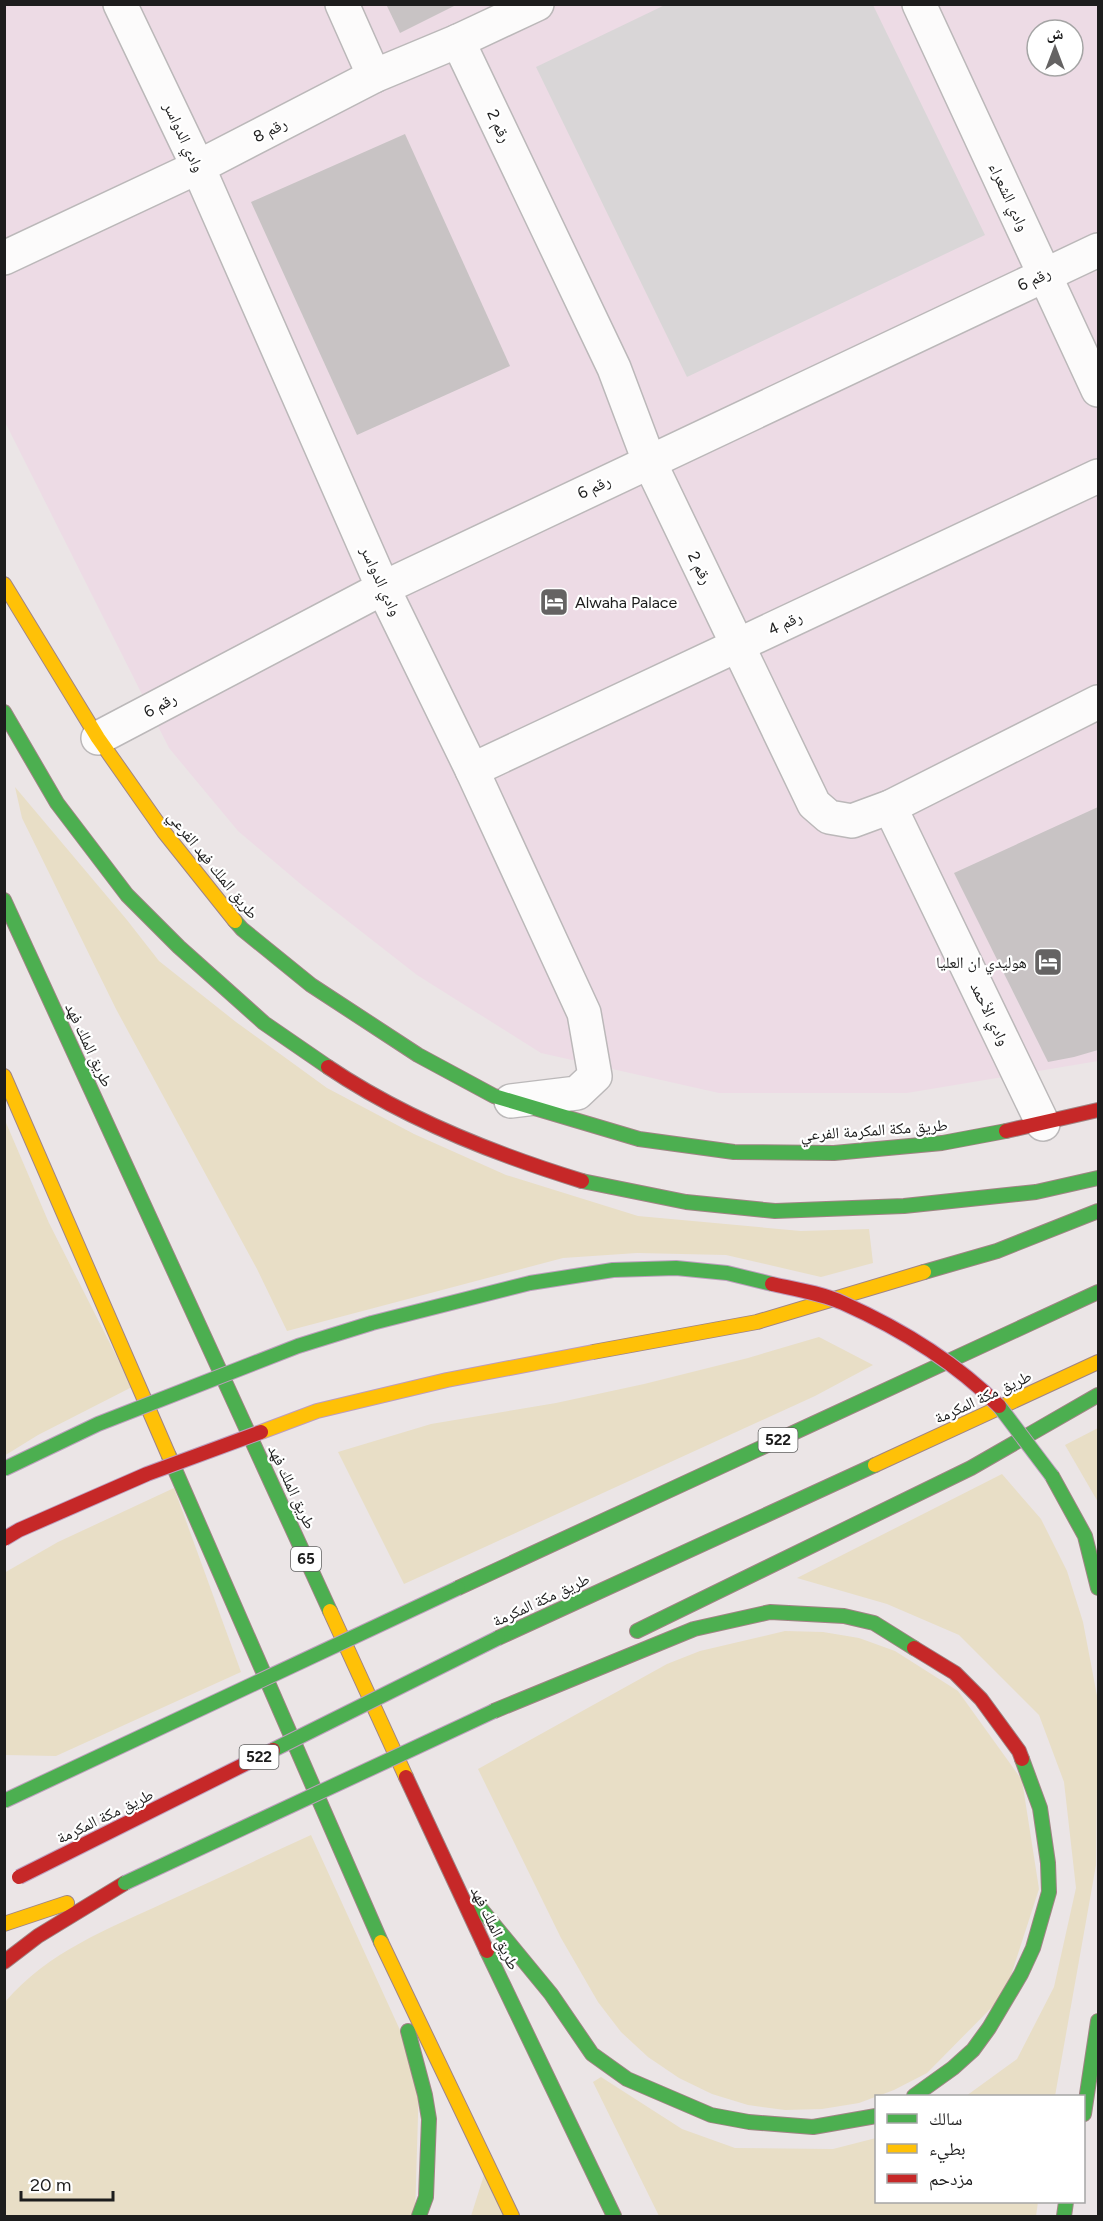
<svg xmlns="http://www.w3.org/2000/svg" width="1103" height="2221" font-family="Figtree,'Noto Naskh Arabic',sans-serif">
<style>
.commercial{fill:#eddbe5;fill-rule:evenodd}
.grass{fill:#e8dec6}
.parking{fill:#d9d6d7}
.building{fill:#c8c3c4}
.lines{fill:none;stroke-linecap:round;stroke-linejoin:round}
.street-casing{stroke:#bbb8b9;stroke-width:36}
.fast-casing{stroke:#a08485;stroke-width:16}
.slow-casing{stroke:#a08485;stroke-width:16}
.jam-casing{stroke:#a08485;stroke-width:16}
.street{stroke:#fcfbfb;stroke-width:33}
.fast{stroke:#4caf50;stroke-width:14}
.slow{stroke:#ffc107;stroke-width:14}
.jam{stroke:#c62828;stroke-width:14}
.fast-bridge-casing{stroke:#bd9dbc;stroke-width:16;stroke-linecap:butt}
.slow-bridge-casing{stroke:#bd9dbc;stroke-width:16;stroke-linecap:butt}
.jam-bridge-casing{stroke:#bd9dbc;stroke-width:16;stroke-linecap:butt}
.fast-bridge{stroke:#4caf50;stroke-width:14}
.slow-bridge{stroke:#ffc107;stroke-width:14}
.jam-bridge{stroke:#c62828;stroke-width:14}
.labels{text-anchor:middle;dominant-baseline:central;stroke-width:4.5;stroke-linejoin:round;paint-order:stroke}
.shield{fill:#fff;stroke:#616161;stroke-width:1.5}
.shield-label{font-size:15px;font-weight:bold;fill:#1d1d1d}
.street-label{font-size:16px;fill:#1d1d1d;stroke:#fff}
.poi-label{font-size:16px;fill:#1d1d1d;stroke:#fff;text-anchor:start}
</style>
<rect width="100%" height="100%" fill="#ebe5e6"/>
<path class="commercial" d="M5,5H1098V1061L907,1093H719L541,1053L417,975L303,886L238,831L169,748L5,422ZM1037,30H1073V66H1037Z"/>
<g class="grass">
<polygon points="15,787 127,920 159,961 236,1022 327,1088 414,1134 506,1175 638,1216 801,1231 869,1229 873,1263 821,1277 726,1255 637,1253 563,1258 287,1331 257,1269 116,1009 22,818"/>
<polygon points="4,1118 49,1223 132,1387 38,1435 4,1456"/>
<polygon points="819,1337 873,1365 815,1396 404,1584 338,1452 431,1424 556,1403 644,1384 748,1358"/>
<polygon points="1098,1428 1098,1502 1065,1445"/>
<polygon points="1002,1474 1041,1519 1067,1571 1083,1622 1098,1701 1096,1865 1055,2096 966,2096 1017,2059 1054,1987 1076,1888 1064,1782 1039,1715 959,1635 887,1604 797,1578"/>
<polygon points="174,1488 241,1672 56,1756 5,1755 4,1573 58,1542"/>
<polygon points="785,1631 823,1632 859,1638 895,1651 958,1691 1022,1780 1039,1889 1005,1994 927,2073 894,2090 859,2103 822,2109 785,2110 748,2105 712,2094 679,2078 648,2057 621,2032 598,2002 561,1938 478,1769 667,1664 700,1651"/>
<path d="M311,1835L410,2052L419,2083L415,2216H5V2002C49,1951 106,1930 166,1902C214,1880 263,1857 311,1835Z"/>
<polygon points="601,2077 682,2129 735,2148 833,2149 876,2138 876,2202 1038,2202 1036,2216 659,2216 593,2082"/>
<polygon points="484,2175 508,2216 471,2216"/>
</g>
<polygon class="parking" points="667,4 873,5 985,235 687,377 536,67"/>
<g class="building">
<polygon points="386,4 458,4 400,33"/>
<polygon points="405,134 510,366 357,435 251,202"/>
<polygon points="1098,807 1098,1050 1074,1057 1048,1062 954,873"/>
</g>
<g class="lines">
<g class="street-casing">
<g id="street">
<polyline points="120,4 198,167 383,588 472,770 584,1013 595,1076 577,1093 511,1101"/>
<polyline points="342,4 374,76"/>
<polyline points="919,4 1098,390"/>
<polyline points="458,41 614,368 649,461 814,804 829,817 852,821 890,807 1098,702"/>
<polyline points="4,258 198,167 374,76 458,41 537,4"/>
<polyline points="98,738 383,588 1098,250"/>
<polyline points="472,770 1098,476"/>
<polyline points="890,807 1043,1124"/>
</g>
</g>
<g class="fast-casing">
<g id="fast">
<polyline points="4,712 57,803 127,895 179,947 264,1023 328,1067"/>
<polyline points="4,900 330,1611"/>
<polyline points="235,921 242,929 311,985 418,1055 494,1096 639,1139 734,1152 834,1153 942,1143 1006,1131"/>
<polyline points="582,1181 686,1202 775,1211 904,1206 1036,1192 1098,1178"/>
<polyline points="924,1272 997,1251 1098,1211"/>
<polyline points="169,1456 381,1942"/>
<polyline points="1052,1476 1085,1536 1098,1588"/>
<polyline points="458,1588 1098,1292"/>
<polyline points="637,1631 971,1468 1098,1395"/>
<polyline points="498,1638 875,1465"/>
<polyline points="494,1711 694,1629 770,1612 844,1616 874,1623 914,1648"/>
<polyline points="481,1909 551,1994 592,2054 627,2079 711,2115 749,2122 813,2127 876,2116"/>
<polyline points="487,1951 614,2216"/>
<polyline points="408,2031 425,2095 429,2119 426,2197 419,2216"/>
<polyline points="914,2096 953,2068 973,2050 989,2028 1021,1974 1033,1948 1049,1892 1048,1863 1040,1808 1022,1759"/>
<polyline points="1084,2114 1098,2021"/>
<polyline points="1064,2216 1066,2202"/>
</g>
</g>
<g class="slow-casing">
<g id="slow">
<polyline points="4,584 98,738 164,832 235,921"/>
<polyline points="4,1076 169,1456"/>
<polyline points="593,1352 757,1322 924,1272"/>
<polyline points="875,1465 1098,1362"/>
<polyline points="330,1611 406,1777"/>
<polyline points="4,1924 67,1903"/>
<polyline points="381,1942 512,2216"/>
</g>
</g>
<g class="jam-casing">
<g id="jam">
<path d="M328,1067C405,1119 494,1154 582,1181"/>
<polyline points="1006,1131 1098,1110"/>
<polyline points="914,1648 955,1673 981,1699 1019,1751 1022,1759"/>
<polyline points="406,1777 487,1951"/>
<polyline points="4,1962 38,1936 125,1883"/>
</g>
</g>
<use href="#street" class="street"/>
<use href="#fast" class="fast"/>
<use href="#slow" class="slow"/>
<use href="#jam" class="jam"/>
<g class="fast-bridge-casing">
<g id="fast-bridge">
<polyline points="999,1406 1052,1476"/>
<polyline points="4,1469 98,1424 298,1346 372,1323 530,1283 613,1270 676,1268 727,1273 772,1284"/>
<polyline points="273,1750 498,1638"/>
<polyline points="4,1801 458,1588"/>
<polyline points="125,1883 494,1711"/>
</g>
</g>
<g class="slow-bridge-casing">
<polyline id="slow-bridge" points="261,1432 317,1411 447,1380 593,1352"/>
</g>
<g class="jam-bridge-casing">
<g id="jam-bridge">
<path d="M772,1284C795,1289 821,1293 843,1303C899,1328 956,1363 999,1406"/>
<polyline points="4,1539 19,1530 147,1474 261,1432"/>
<polyline points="19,1877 273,1750"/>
</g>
</g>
<use href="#fast-bridge" class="fast-bridge"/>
<use href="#slow-bridge" class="slow-bridge"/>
<use href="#jam-bridge" class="jam-bridge"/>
</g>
<defs>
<g id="hotel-square" transform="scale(1.5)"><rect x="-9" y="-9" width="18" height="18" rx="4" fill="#656363" stroke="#fff"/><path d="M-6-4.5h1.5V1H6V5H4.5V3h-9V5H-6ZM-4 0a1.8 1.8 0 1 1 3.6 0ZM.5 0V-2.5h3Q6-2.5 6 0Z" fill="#fff"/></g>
</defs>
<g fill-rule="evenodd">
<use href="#hotel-square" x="554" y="602"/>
<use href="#hotel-square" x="1048" y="962"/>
</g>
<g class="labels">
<g class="shield">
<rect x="758.5" y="1428" width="39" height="24" rx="4.5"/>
<rect x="291" y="1547" width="30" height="24" rx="4.5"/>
<rect x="239.5" y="1745" width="39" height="24" rx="4.5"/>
</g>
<g class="shield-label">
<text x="778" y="1440">522</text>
<text x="306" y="1559">65</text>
<text x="259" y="1757">522</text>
</g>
<g class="street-label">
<text transform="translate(499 126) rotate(65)">رقم 2</text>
<text transform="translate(270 130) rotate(-27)">رقم 8</text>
<text transform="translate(184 137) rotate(65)">وادي الدواسر</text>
<text transform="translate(1009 197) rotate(65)">وادي الشعراء</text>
<text transform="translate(1034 279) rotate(-25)">رقم 6</text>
<text transform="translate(594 487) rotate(-25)">رقم 6</text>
<text transform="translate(700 568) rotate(64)">رقم 2</text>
<text transform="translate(381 581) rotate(65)">وادي الدواسر</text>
<text transform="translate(785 623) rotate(-25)">رقم 4</text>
<text transform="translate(160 705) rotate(-28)">رقم 6</text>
<text transform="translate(213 865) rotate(51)">طريق الملك فهد الفرعي</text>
<text transform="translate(990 1014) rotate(64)">وادي الأحمد</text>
<text transform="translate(89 1045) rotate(65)">طريق الملك فهد</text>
<text transform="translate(874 1130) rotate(-4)">طريق مكة المكرمة الفرعي</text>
<text transform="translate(983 1397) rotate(-25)">طريق مكة المكرمة</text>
<text transform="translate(292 1487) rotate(65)">طريق الملك فهد</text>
<text transform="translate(541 1600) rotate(-25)">طريق مكة المكرمة</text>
<text transform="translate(105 1816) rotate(-26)">طريق مكة المكرمة</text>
<text transform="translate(495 1928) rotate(64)">طريق الملك فهد</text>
</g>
<g class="poi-label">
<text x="575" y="602">Alwaha Palace</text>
<text x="1027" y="962" text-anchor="end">هوليدي ان العليا</text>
</g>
</g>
<rect width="1103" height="2221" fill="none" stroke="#1d1d1d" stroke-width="12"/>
<rect x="875" y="2095" width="210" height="108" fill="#ffffff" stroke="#a5a5a5" stroke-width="1.5"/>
<rect x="887" y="2114" width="30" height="9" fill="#4caf50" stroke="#a5a5a5" stroke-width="1.5"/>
<text x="929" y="2125" font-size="18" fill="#1d1d1d">سالك</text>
<rect x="887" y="2144" width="30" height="9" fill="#ffc107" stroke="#a5a5a5" stroke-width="1.5"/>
<text x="929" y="2155" font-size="18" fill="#1d1d1d">بطيء</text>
<rect x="887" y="2174" width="30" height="9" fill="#c62828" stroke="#a5a5a5" stroke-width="1.5"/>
<text x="929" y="2185" font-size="18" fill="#1d1d1d">مزدحم</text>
<g transform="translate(1055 48)"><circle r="28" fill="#ffffff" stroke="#a5a5a5" stroke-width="1.5"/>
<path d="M0-4.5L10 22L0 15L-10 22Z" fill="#656363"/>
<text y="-9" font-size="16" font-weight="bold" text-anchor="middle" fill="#1d1d1d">ش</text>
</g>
<path d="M21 2191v9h92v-9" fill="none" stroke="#1d1d1d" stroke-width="3"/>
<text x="30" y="2191" font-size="18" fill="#1d1d1d" stroke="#ffffff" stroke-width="4.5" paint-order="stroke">20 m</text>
</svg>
